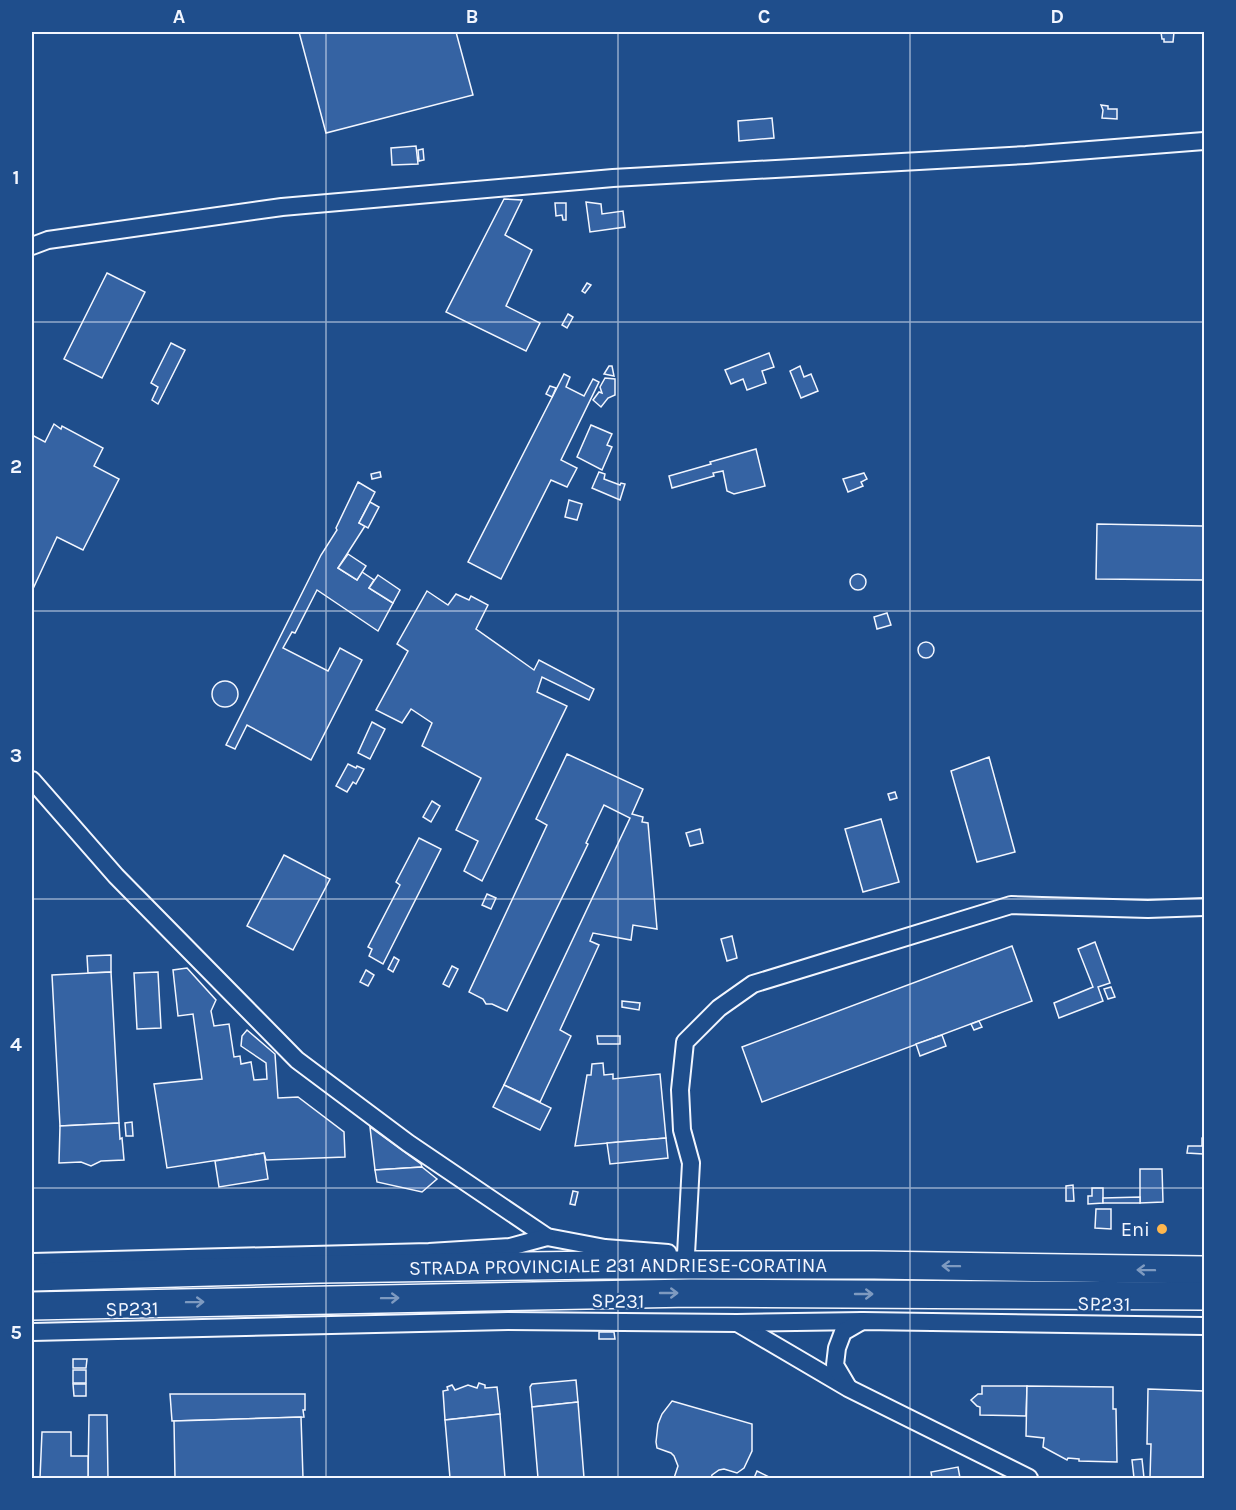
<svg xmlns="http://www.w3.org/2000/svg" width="1236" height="1510" font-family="Karla,sans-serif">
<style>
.building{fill:#3563a3;stroke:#f2f6ff;stroke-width:1.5}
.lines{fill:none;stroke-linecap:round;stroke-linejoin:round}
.minor-casing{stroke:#f2f6ff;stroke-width:20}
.trunk-casing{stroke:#f2f6ff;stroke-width:30}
.minor{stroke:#1f4e8c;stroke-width:16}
.trunk{stroke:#1f4e8c;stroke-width:27}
.oneway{stroke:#7e9ac0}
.grid{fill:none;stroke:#f2f6ff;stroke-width:1.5;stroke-opacity:0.55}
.poi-dot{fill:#ffb74d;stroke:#1f4e8c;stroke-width:2}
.labels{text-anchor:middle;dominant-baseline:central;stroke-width:4.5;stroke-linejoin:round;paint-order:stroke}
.poi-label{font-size:20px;fill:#f2f6ff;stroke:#1f4e8c;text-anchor:end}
.street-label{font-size:20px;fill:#f2f6ff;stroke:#1f4e8c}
.neatline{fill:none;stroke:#f2f6ff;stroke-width:2}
.grid-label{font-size:20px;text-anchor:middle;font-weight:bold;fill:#f2f6ff}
</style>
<rect width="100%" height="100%" fill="#1f4e8c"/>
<g class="building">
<polygon points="299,32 456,32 473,95 326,133"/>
<polygon points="1161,32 1174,32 1173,42 1164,42 1164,39 1162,39"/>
<polygon points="1101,105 1108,106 1108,109 1117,109 1117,119 1102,118 1103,110"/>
<polygon points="772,118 774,138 739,141 738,121"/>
<polygon points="416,146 418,164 392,165 391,148"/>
<polygon points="423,149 424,160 419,161 418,150"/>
<polygon points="504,199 522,200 505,235 532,250 506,306 540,323 526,351 446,312"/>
<polygon points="586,202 601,204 602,214 623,211 625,227 590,232"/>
<polygon points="555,203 566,203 566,220 563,220 562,215 556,216"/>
<polygon points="107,273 145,292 102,378 64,359"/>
<polygon points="587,283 591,285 585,293 582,291"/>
<polygon points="568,314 573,317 567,328 562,325"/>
<polygon points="171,343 185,350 158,404 152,400 158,387 151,383"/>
<polygon points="769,353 774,367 762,371 766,383 747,390 743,379 731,384 725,370"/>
<polygon points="609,366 612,366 614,376 604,374"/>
<polygon points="800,366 804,377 811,374 818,391 801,398 790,371"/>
<polygon points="564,374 570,377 566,387 584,396 593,379 599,382 561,460 577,468 567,487 551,480 501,579 468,562"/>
<polygon points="605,378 615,379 615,395 608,398 601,407 593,400 599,392 602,393 600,387"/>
<polygon points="550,386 556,388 552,397 546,394"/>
<polygon points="54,424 61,429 62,426 103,448 94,466 119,479 83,550 57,537 32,591 32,435 45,442"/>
<polygon points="591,425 612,434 607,445 612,447 602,470 577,457"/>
<polygon points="756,449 765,486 734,494 727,491 723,471 713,473 714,476 672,488 669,476 711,464 710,462"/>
<polygon points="380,472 381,477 372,479 371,474"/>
<polygon points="599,472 605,474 604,479 620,485 621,483 625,484 620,500 592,488"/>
<polygon points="864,473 867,479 861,482 863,486 848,492 843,479"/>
<polygon points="358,482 375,492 359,523 365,526 338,568 357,580 362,572 374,580 369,588 393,603 378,631 317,590 295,633 292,632 283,648 328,671 340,648 362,660 311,760 247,725 235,749 226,745 321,555 337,530 336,528"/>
<polygon points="569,500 582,504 577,520 565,517"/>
<polygon points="370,502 379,507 368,528 359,523"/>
<polygon points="1097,524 1203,526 1204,580 1096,579"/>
<polygon points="348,554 366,566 357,580 338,568"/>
<circle cx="858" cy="582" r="8"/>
<polygon points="378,575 400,590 393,603 369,588"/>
<polygon points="427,591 448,605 456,594 469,600 471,596 488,605 476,629 534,670 539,660 594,689 589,700 542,677 537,692 567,706 482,881 464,871 478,841 456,830 481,778 422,746 432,723 411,709 402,723 376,710 408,651 397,644"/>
<polygon points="887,613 891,625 877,629 874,617"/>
<circle cx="926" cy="650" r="8"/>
<circle cx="225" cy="694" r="13"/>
<polygon points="372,722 385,729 370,759 358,753"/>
<polygon points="567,754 643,789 632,814 643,817 642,822 648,823 657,929 633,925 631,940 593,933 590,941 599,945 560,1030 571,1036 540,1102 504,1085 630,818 604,805 586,843 588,844 507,1011 492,1004 486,1004 483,999 469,992 547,825 536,819"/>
<polygon points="989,757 1015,852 977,862 951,771"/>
<polygon points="348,764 356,768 357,766 364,769 356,784 353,782 347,792 336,786"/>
<polygon points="895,792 897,798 890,800 888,794"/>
<polygon points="432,801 440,806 431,822 423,817"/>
<polygon points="881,819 899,882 863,892 845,829"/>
<polygon points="700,829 703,843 690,846 686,833"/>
<polygon points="419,838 441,849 383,964 369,956 372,949 368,947 400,885 396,882"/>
<polygon points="284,855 330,879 293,950 247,926"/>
<polygon points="487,894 496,898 491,909 482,905"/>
<polygon points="732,936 737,958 727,961 721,939"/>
<polygon points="1095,942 1110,983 1098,987 1103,1001 1059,1018 1054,1003 1093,987 1078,949"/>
<polygon points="1012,946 1032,1001 762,1102 742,1047"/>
<polygon points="111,955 111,972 88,973 87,956"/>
<polygon points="394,957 399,960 393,972 388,969"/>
<polygon points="452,966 458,969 449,987 443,984"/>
<polygon points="187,968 216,1000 211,1011 214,1026 229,1024 234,1057 240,1056 241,1064 251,1062 254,1080 267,1079 266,1063 241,1046 242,1036 247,1030 275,1054 278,1098 298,1097 344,1132 345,1157 266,1160 264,1153 167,1168 154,1084 202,1079 193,1014 178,1016 173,970"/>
<polygon points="366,970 374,975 368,986 360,982"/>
<polygon points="111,972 119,1123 60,1126 52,975"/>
<polygon points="158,972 161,1028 137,1029 134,973"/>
<polygon points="1111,987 1115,997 1108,999 1104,989"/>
<polygon points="622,1001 640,1003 639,1010 622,1007"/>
<polygon points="979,1021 982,1027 974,1030 971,1024"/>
<polygon points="942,1035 946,1046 920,1056 916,1044"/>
<polygon points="597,1036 620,1036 620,1044 598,1044"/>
<polygon points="603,1063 604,1075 613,1074 613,1079 660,1074 666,1138 575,1146 587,1075 591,1075 592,1064"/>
<polygon points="504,1085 551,1108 540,1130 493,1107"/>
<polygon points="132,1122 133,1136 126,1136 125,1123"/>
<polygon points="119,1123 120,1139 122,1138 124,1160 101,1161 91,1166 81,1162 59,1163 60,1126"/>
<polygon points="370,1127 421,1164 422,1167 375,1170"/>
<polygon points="1204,1137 1204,1188 1203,1154 1187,1153 1188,1146 1202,1146 1202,1138"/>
<polygon points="666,1138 668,1158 610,1164 607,1143"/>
<polygon points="264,1153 268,1179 219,1187 215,1161"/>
<polygon points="422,1167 437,1179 422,1192 377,1182 375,1170"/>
<polygon points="1140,1169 1162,1169 1163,1202 1140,1203"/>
<polygon points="1073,1185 1074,1201 1066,1201 1066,1186"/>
<polygon points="1092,1188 1103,1188 1103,1203 1088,1204 1088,1196 1092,1196"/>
<polygon points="573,1191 578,1192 575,1205 570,1204"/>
<polygon points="1140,1197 1140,1203 1103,1203 1103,1198"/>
<polygon points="1096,1209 1111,1209 1111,1229 1095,1228"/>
<polygon points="599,1332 614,1332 615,1339 599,1339"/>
<polygon points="73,1359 87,1359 86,1368 73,1368"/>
<rect x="73" y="1370" width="13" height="13"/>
<polygon points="576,1380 578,1402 532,1407 530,1387 532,1384"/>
<polygon points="479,1383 485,1385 485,1388 497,1387 500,1414 445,1420 443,1391 448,1390 447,1387 452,1385 455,1390 468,1385 477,1388"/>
<polygon points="73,1384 86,1384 86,1396 74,1396"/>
<polygon points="982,1386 1027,1386 1026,1416 980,1415 980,1407 977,1406 971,1400 978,1394 982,1394"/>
<polygon points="1027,1386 1113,1387 1113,1409 1116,1409 1117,1462 1079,1461 1079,1459 1068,1458 1067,1460 1043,1447 1044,1438 1026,1436"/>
<polygon points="1148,1389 1204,1391 1204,1478 1150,1478 1151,1444 1147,1444"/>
<polygon points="170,1394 305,1394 305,1410 303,1410 304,1417 172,1421"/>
<polygon points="672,1401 752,1424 752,1451 744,1468 737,1473 724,1469 719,1470 712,1475 711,1478 674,1478 678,1466 674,1456 671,1453 657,1448 656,1442 658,1424 662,1414"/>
<polygon points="578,1402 584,1478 538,1478 532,1407"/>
<polygon points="500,1414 505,1478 450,1478 445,1420"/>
<polygon points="89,1415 107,1415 108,1478 88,1478"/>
<polygon points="301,1417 303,1478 175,1478 174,1421"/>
<polygon points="42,1432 71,1432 71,1456 88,1456 88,1478 40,1478"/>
<polygon points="1142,1459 1144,1478 1134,1478 1132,1460"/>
<polygon points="958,1467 960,1478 932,1478 931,1472"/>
<polygon points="757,1471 771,1478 754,1478"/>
</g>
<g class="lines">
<g class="minor-casing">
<g id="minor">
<polyline points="32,246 48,240 282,207 613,178 1026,155 1204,141"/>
<polyline points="32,780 116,876 297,1060 408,1143 547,1237 605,1248 668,1253"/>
<polyline points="686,1254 691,1163 682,1130 680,1090 685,1042 719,1008 753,984 1011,905 1148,909 1204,907"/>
<polyline points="32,1262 429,1252 510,1247 547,1237"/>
<polyline points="739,1324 848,1388 1029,1478"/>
<polyline points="32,1332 508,1321 737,1323 863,1321 1204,1326"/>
<polyline points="848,1387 835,1365 837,1348 843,1332 862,1321"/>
</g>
</g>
<g class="trunk-casing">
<g id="trunk">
<path id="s1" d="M32,1277L320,1269L605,1265H874L1204,1270"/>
<polyline points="32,1306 691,1293 1204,1296"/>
</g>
</g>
<use href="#minor" class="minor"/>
<use href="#trunk" class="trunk"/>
</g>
<defs><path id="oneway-shaft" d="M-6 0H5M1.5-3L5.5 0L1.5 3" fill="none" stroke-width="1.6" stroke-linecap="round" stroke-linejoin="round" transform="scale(1.5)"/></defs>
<g class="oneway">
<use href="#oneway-shaft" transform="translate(951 1266) rotate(-179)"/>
<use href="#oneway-shaft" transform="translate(1146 1270) rotate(-179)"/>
<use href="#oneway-shaft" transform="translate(669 1293)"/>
<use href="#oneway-shaft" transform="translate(864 1294)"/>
<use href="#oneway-shaft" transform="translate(390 1298) rotate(-1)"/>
<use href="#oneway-shaft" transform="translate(195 1302) rotate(-1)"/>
</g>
<path class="grid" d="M326,32V1478M618,32V1478M910,32V1478M32,322H1204M32,611H1204M32,899H1204M32,1188H1204"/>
<circle class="poi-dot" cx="1162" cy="1229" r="6"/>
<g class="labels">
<g class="poi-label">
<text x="1150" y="1229">Eni</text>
</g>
<g class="street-label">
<text stroke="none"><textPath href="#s1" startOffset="586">STRADA PROVINCIALE 231 ANDRIESE-CORATINA</textPath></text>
<text transform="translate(618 1301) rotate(1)">SP231</text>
<text transform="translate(1104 1304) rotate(1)">SP231</text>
<text transform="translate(132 1309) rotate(-1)">SP231</text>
</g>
</g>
<rect width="1236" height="1510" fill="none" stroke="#1f4e8c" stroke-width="66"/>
<rect x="33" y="33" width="1170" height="1444" class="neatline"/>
<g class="grid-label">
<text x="179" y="23">A</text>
<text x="472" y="23">B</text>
<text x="764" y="23">C</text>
<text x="1057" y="23">D</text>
<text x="16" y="184">1</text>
<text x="16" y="473">2</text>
<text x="16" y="762">3</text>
<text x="16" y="1051">4</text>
<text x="16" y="1339">5</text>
</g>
</svg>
